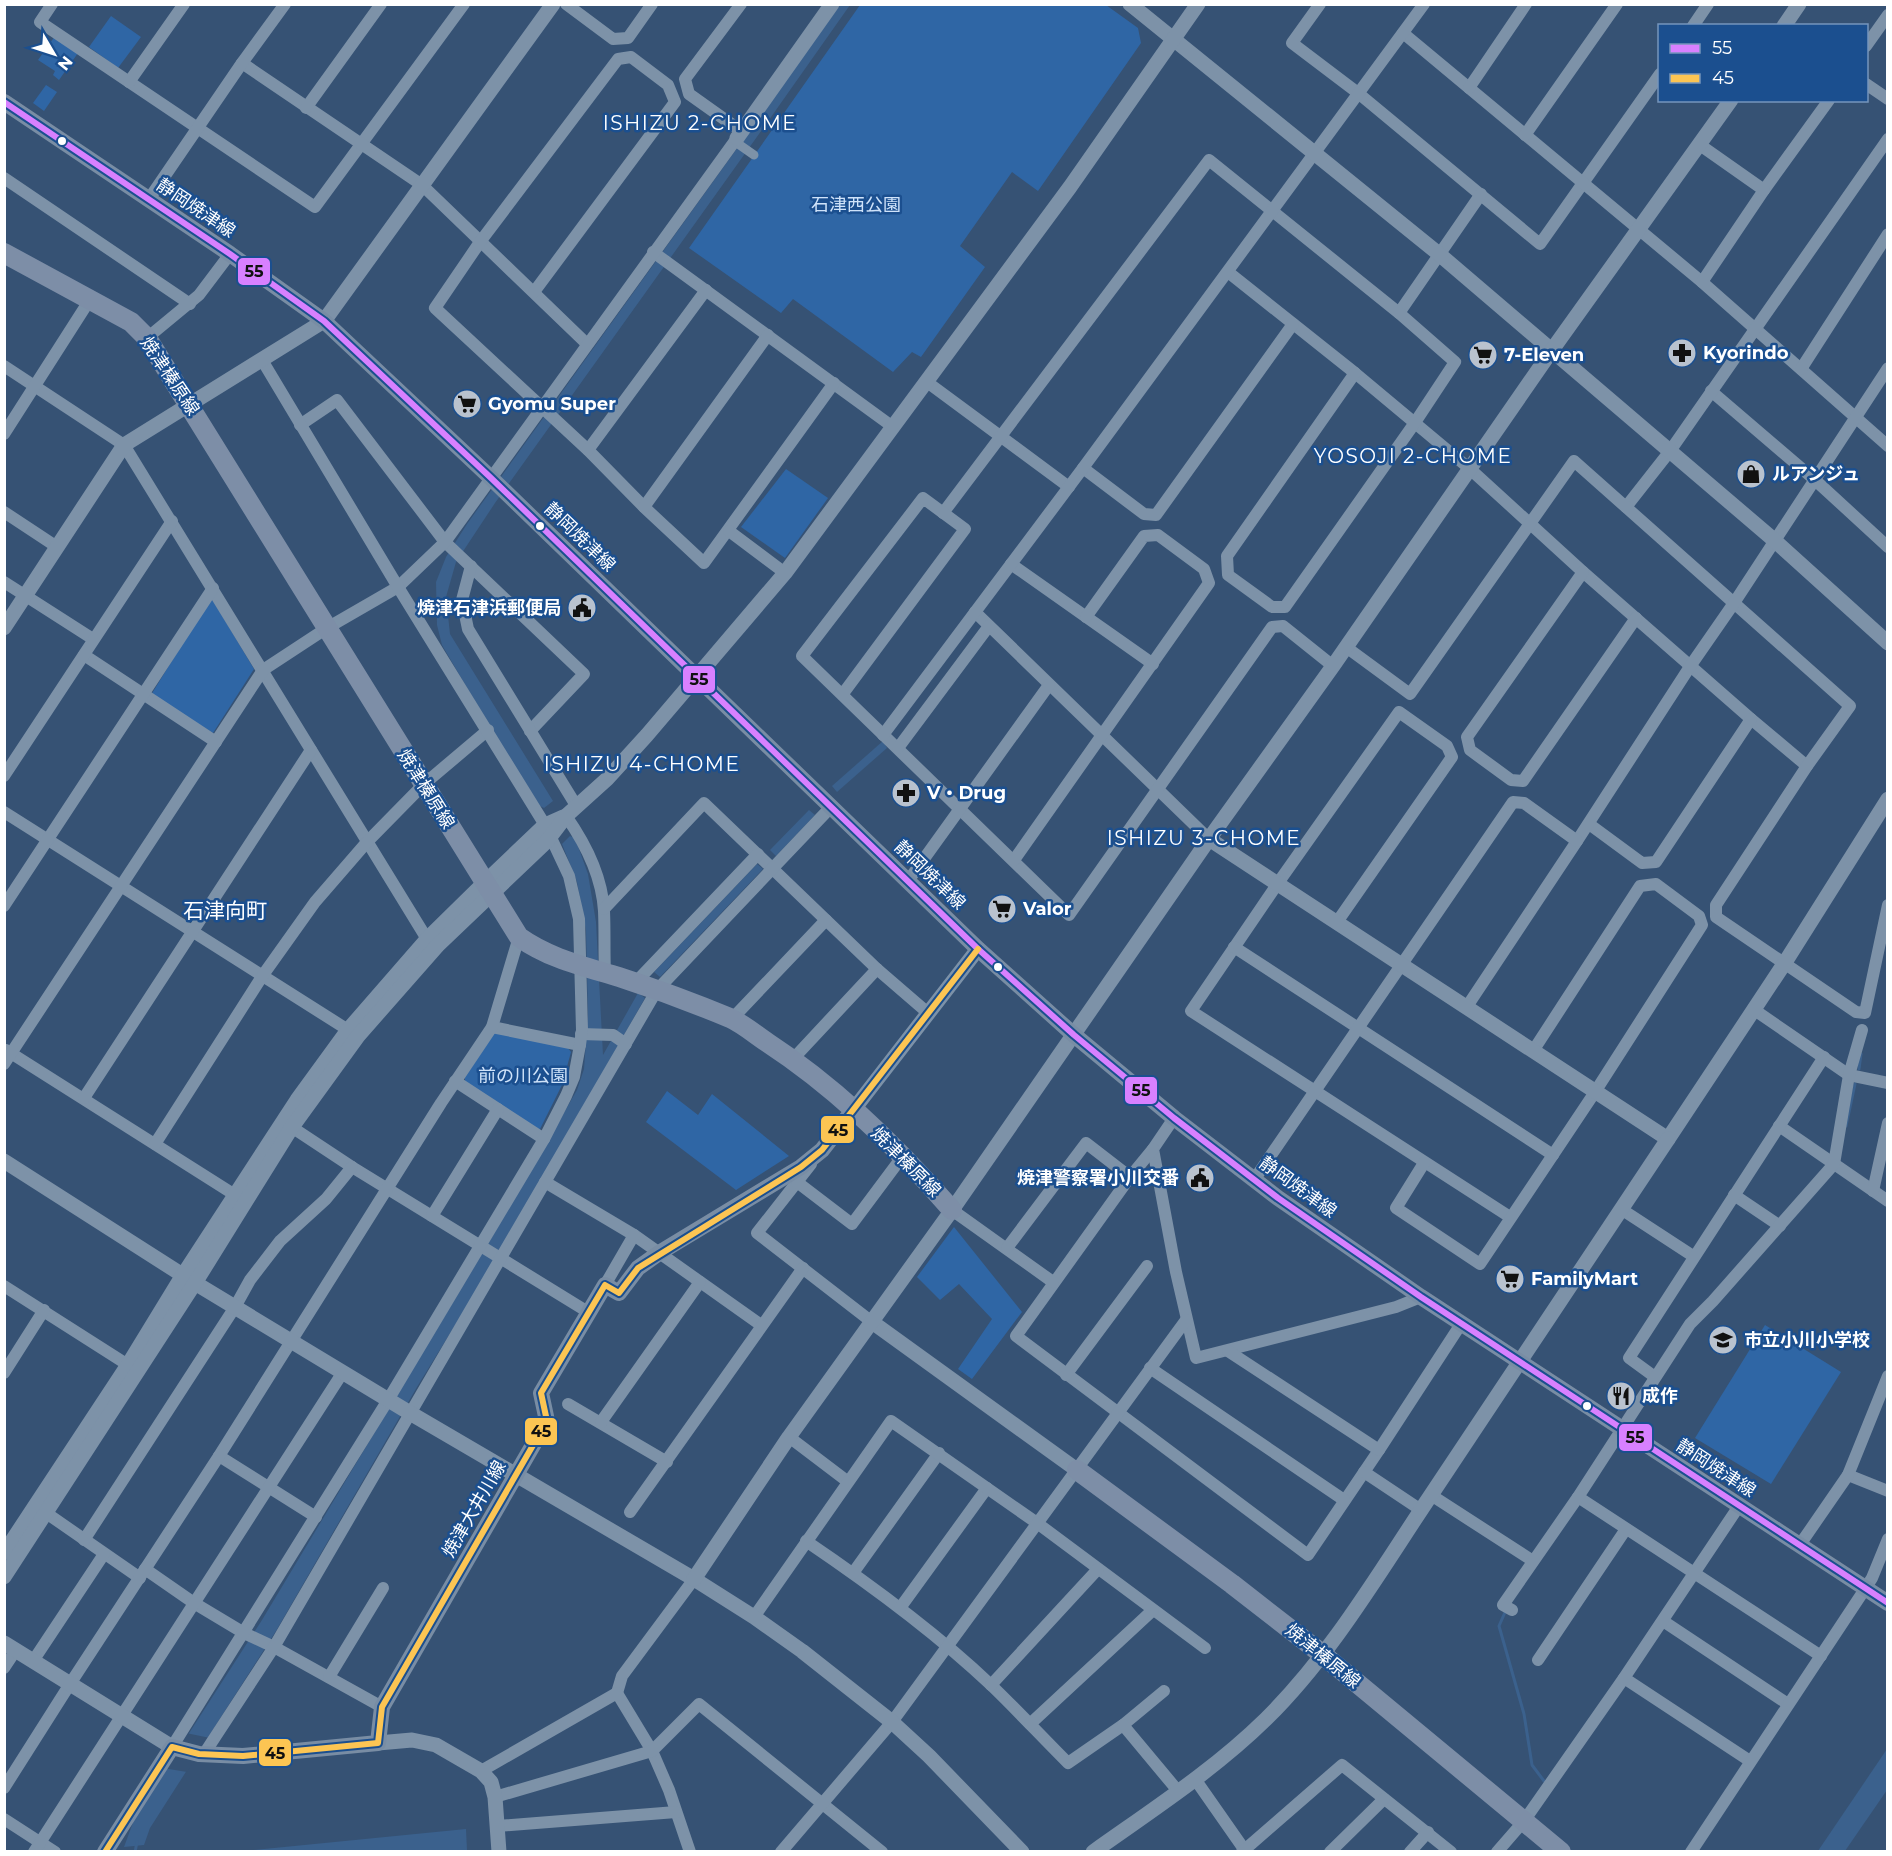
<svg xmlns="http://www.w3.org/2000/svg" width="1892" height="1856" font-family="Montserrat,'Noto Sans JP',sans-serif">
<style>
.green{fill:#2f66a5}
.water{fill:#3b618d}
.pier{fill:#365274}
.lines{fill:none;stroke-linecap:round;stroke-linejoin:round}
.stream{stroke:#3b618d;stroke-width:3}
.pedestrian{stroke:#7d92a8;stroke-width:9}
.minor{stroke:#7d92a8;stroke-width:12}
.tertiary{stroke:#7d92a8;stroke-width:15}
.secondary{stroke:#798da4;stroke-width:16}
.primary{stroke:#7d8ea7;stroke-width:20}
.bus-1-casing{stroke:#1b4f8f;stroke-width:10}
.bus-2-casing{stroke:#1b4f8f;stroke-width:10}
.bus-1{stroke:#d880ff;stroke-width:6}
.bus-2{stroke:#fcc553;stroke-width:6}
.bus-dot{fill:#fff;stroke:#1b4f8f;stroke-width:2}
.labels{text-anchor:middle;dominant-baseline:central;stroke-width:5;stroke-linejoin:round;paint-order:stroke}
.park-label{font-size:18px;fill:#cfe3fa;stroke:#1b4f8f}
.street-label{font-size:18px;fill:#fff;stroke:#1b4f8f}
.poi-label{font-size:18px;font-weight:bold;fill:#fff;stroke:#1b4f8f;text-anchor:start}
.neighbourhood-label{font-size:20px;letter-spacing:1.5px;fill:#fff;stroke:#1b4f8f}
.quarter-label{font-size:21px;fill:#fff;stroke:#1b4f8f}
.line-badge{stroke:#1b4f8f;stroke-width:2}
.pale-badge-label{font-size:16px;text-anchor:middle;font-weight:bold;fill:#111}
</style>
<rect width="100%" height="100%" fill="#365274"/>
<g class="green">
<polygon points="860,5 1106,5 1138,28 1141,43 1038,191 1012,172 960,246 985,267 921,357 912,352 893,372 793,299 781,313 689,248"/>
<polygon points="111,16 141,37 118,68 89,47"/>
<polygon points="55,36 78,53 59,80 53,75 55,71 38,60"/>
<polygon points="46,85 57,92 44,111 33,103"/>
<polygon points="786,469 828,498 785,558 741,527"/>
<polygon points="211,597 254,669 213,733 151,695"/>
<polygon points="495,1032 568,1048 571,1052 562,1085 540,1129 534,1128 465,1082 465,1077"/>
<polygon points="667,1091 698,1115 712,1094 789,1156 736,1190 646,1122"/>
<polygon points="954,1227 1022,1312 972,1379 958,1369 992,1319 959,1284 940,1300 917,1277"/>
<polygon points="1765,1325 1841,1372 1771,1484 1695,1438"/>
</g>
<g class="water">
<polygon points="840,5 850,5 764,127 495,503 456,562 446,597 450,634 553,801 544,808 540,806 495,736 442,645 437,625 436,582 446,557 467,524"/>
<polygon points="883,741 887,748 837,792 832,786"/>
<polygon points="809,810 815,815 776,856 770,850"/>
<polygon points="570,836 575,838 588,874 596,922 603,1055 638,993 645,998 511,1234 417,1387 276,1631 150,1828 144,1845 124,1847 135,1817 262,1620 492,1237 577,1090 584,1069 588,1015 586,930 577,882 562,844"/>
<polygon points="757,864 763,869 660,977 654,972"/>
<polygon points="1887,1749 1887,1790 1845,1851 1818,1851"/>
<polygon points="466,1829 467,1851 243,1851"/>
</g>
<polygon class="pier" points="186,1733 210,1738 187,1772 163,1768"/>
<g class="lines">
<g class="stream">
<polyline points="1859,1069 1861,1054"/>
<polyline points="1846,1126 1855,1084"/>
<polyline points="1506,1610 1499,1626 1524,1714 1532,1765 1544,1781"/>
<polyline points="135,1852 137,1842"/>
</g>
<polyline class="pedestrian" points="734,141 754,155"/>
<g class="minor">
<polyline points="52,4 40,22 315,207 464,4"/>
<polyline points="566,4 613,39 628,38 652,4"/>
<polyline points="741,4 685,79 689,94 741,131"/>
<polyline points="1320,4 1292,43 1358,93 1540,244 1660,74"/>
<polyline points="1693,26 1708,4"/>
<polyline points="1403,33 1702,282"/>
<polyline points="1866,46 1888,15"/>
<polyline points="242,63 422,185 587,344"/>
<polyline points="129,82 184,4"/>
<polyline points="1866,84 1888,99"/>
<polyline points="1469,88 1526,4"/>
<polyline points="1829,100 1764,190 1702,282 1888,446"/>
<polyline points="306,108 381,4"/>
<polyline points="1525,135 1617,4"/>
<polyline points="1700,145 1764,190"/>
<polyline points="4,178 190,304"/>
<polyline points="149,199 242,63 285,4"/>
<polyline points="653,252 893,427"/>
<polyline points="1228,272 1355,373 1470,469 1583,572 1751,719 1807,766"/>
<polyline points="534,292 675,102 668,85 631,57 618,59 480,242 435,308 588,450 644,507 704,563 834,383"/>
<polyline points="1399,313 1481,194"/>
<polyline points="147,338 199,295 230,254"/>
<polyline points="4,366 124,445 427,939"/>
<polyline points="1801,369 1888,234"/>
<polyline points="927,382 1069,487"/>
<polyline points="1711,391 1815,480 1888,547"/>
<polyline points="300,425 337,400 445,542 584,674 530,731"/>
<polyline points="4,434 89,301"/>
<polyline points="588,450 706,290"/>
<polyline points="1083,468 1144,514 1156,515 1293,324"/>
<polyline points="644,507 768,335"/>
<polyline points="1626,507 1670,451 1888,139"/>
<polyline points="4,512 57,547"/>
<polyline points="943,513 1209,160 1399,313 1455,362 1414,424 1285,607 1272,607 1228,575 1227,556 1355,373"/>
<polyline points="729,531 785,573"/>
<polyline points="1011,564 1153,664"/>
<polyline points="471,566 462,600 468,629 577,807"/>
<polyline points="1583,572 1467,737 1470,750 1511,780 1523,781 1636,618"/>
<polyline points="4,582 93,639"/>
<polyline points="975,612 1209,839"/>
<polyline points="1346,647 1410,694 1574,461 1850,706 1807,766 1716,905 1716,917 1856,1012 1865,1013 1888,905"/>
<polyline points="84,655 216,742"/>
<polyline points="842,695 965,529 923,498 802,656 1069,915 1272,627 1283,626 1333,666"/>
<polyline points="883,735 1083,468 1424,4"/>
<polyline points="898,748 989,626"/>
<polyline points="4,776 172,521"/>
<polyline points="4,812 356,1035"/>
<path d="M566,816C585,843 602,877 604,911C605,932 604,952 605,973"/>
<polyline points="1589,824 1642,863 1656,862 1751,719"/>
<polyline points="1014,860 1209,583 1204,569 1158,535 1144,536 1086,617"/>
<polyline points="908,881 1049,685"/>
<polyline points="4,906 213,588"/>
<polyline points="604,909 704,803 877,969 928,1013"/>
<path d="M1337,922L1452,757L1447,746L1399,712L1278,883L1191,1011C1298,1079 1403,1149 1510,1217"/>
<polyline points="1234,947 1553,1155"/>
<polyline points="635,983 758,854"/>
<polyline points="1466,1008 1577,841 1691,665 1734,603 1888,368"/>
<polyline points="1753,1009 1849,1075 1888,1083"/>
<polyline points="732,1019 826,920"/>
<polyline points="492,1027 580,1045"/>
<polyline points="581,1034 613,1035 626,1044"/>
<polyline points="6,1050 235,1195"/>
<polyline points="793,1059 877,969"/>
<polyline points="4,1064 263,670 327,628 398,587 445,542 737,138"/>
<polyline points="455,1081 544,1139"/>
<polyline points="84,1098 311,750"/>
<polyline points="1174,1118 1153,1149 1176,1272 1196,1358 1396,1307 1421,1297"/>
<polyline points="287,1124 352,1167 588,1312"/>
<polyline points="1779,1126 1888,1201"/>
<polyline points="155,1144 263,975 315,902 367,842 423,785 488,730"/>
<polyline points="1153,1149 1130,1177 1016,1336 1308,1555 1379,1450"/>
<polyline points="1424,1163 1396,1208 1480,1264 1595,1092 1702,925 1699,916 1656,884 1640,886 1533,1051"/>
<polyline points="811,1164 757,1233 872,1322"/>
<polyline points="1254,1180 1513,802 1524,803 1577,841"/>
<polyline points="545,1182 634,1235 761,1325"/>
<polyline points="797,1182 852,1224 902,1157"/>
<polyline points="1873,1191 1888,1123"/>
<polyline points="1734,1195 1780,1226"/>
<polyline points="1621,1209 1693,1256"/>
<polyline points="952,1210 1053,1282"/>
<polyline points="432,1216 498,1109"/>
<polyline points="1007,1248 1086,1143 1130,1177"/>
<polyline points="605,1285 634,1235"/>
<polyline points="4,1286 128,1365"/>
<polyline points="1228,1351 1379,1450 1461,1324"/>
<polyline points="1150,1368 1344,1500"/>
<polyline points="4,1373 44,1310"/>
<polyline points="1066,1375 1147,1266"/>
<polyline points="1655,1377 1629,1358 1824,1057"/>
<polyline points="568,1404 667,1462"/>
<polyline points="601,1422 700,1282"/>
<polyline points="789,1437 847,1481"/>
<polyline points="219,1456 316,1517"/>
<polyline points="1364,1472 1421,1510"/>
<polyline points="1848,1475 1888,1491"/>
<polyline points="1431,1495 1533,1561"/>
<polyline points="1578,1497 1821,1656"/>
<polyline points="39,1508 140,1578"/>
<polyline points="630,1512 803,1268"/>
<polyline points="84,1540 235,1307 250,1280 280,1241 326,1199 352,1167"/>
<path d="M806,1541C871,1585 934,1631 991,1685C1017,1710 1042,1737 1068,1763L1123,1725L1164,1691"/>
<polyline points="1799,1546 1848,1475 1888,1376"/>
<polyline points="145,1569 194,1603 244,1633 274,1647 382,1707"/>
<polyline points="853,1573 939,1453"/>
<polyline points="900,1608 987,1488"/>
<polyline points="1512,1610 1503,1605 1578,1497 1690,1324 1713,1301 1834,1164 1849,1075 1862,1030"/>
<polyline points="754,1617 891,1421 1037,1523 1205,1648"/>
<polyline points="1663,1621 1788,1704"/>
<polyline points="1538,1660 1626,1529"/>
<polyline points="33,1661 104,1554"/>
<polyline points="4,1668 16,1650"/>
<polyline points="329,1677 383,1588"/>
<polyline points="1624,1678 1750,1761"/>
<polyline points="991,1685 1098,1569"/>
<polyline points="617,1693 622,1676 694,1579"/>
<polyline points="1030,1724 1153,1610"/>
<polyline points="1123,1725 1178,1791"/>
<polyline points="172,1747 388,1400 544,1139 566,1096 574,1077 580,1045 582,1030 579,919 569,876 545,825 398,587 262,360"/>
<polyline points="204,1754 274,1647 657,990 831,807"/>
<polyline points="481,1771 617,1693 652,1751 669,1790 690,1852"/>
<polyline points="1195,1779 1246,1852"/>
<polyline points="4,1788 70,1684 219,1456 441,1103 492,1027 519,937"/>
<polyline points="495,1797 652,1751 699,1704 882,1852"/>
<polyline points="4,1819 55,1852"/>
<polyline points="498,1826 676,1812"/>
<polyline points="34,1852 343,1372"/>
<polyline points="781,1852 892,1722 1186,1320"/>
<polyline points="1242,1852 1342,1765 1451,1852"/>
<polyline points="1330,1852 1384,1799"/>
<polyline points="1410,1852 1428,1832"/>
<polyline points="1497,1852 1524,1821 1624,1678 1739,1506"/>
<polyline points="1691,1852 1865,1589 1872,1578 1888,1539"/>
</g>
<g class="tertiary">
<polyline points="1130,4 1439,254 1774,540 1888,643"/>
<polyline points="1784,26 1799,4"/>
<polyline points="737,138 832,4"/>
<polyline points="4,628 124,445 324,321 553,4"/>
<polyline points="1209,839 1668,1139 1784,964 1888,799"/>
<polyline points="854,1109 978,949"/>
<polyline points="4,1161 195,1283 410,1413 694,1579 754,1617 802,1651 892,1722 929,1756 1022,1852"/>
<polyline points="872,1322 1077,1470"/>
<polyline points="4,1553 128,1365 183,1275 297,1100 348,1030 429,937 484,883 545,825 563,817"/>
<polyline points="4,1577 195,1283 292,1127 358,1036 438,945 547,841 566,816 607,779 647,735 785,573 1070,187 1198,4"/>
<polyline points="694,1579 789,1437 952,1210 1209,839 1333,666 1552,350 1731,100"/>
<polyline points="4,1643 172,1747"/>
<polyline points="378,1743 412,1740 436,1745 481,1771 491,1782 495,1797 499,1852"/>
<path d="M1093,1852C1152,1810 1214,1770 1266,1719C1332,1654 1380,1571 1431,1495C1510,1376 1589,1258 1668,1139"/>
</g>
<g class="secondary">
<polyline points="4,102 230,254 324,321 491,478 978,949 1074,1035 1174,1118 1278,1198 1421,1297 1888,1603"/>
<polyline points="105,1852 172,1747 199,1754 243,1756 378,1743 382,1707 547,1421 541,1393 605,1285 619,1293 638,1268 659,1253 801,1167 822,1150 854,1109"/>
</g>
<g class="primary">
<path d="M4,253L131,322L147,338L519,937C550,959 583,966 619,977C656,989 694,1003 730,1018C743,1024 756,1035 768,1043C837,1088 898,1148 952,1210"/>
<polyline points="1077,1470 1232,1584 1322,1654 1561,1852"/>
</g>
<g class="bus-1-casing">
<polyline id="bus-1" points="4,102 230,254 324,321 491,478 978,949 1074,1035 1174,1118 1278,1198 1421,1297 1888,1603"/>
</g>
<g class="bus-2-casing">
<polyline id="bus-2" points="105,1852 172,1747 199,1754 243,1756 378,1743 382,1707 547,1421 541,1393 605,1285 619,1293 638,1268 801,1167 822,1150 978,949"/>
</g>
<use href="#bus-1" class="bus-1"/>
<use href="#bus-2" class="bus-2"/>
</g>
<defs>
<g id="pharmacy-disc" transform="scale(1.5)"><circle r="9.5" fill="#b9c2ce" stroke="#1b4f8f"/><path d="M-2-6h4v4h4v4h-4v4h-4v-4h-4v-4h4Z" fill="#111"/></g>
<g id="supermarket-disc" transform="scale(1.5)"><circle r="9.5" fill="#b9c2ce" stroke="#1b4f8f"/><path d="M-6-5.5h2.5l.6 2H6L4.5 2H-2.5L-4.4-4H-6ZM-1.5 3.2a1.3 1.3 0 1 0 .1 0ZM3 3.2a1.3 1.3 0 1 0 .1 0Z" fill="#111"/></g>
<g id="shop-disc" transform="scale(1.5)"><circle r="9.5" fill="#b9c2ce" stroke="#1b4f8f"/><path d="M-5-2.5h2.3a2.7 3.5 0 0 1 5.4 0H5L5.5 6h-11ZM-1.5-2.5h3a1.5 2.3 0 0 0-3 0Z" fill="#111"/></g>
<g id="civic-disc" transform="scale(1.5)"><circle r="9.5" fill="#b9c2ce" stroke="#1b4f8f"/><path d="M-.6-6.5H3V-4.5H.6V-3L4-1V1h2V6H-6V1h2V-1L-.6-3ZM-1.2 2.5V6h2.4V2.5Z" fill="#111"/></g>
<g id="school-disc" transform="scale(1.5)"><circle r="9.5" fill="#b9c2ce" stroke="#1b4f8f"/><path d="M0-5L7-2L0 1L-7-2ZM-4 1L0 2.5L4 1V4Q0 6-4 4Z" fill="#111"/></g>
<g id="restaurant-disc" transform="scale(1.5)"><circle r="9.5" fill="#b9c2ce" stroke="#1b4f8f"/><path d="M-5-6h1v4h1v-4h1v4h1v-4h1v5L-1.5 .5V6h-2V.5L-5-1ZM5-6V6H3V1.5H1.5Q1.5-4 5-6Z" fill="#111"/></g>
</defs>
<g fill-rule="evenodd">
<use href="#pharmacy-disc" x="1682" y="353"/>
<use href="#supermarket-disc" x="1483" y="355"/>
<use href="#supermarket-disc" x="467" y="404"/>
<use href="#shop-disc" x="1751" y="474"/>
<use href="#civic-disc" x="582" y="608"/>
<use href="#pharmacy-disc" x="906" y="793"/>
<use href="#supermarket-disc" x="1002" y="909"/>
<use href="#civic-disc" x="1200" y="1178"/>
<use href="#supermarket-disc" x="1510" y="1279"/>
<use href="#school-disc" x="1723" y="1340"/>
<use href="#restaurant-disc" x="1621" y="1396"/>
</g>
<g class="bus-dot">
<circle cx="62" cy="141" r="5"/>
<circle cx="540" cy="526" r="5"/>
<circle cx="998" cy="967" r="5"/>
<circle cx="1587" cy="1406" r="5"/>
</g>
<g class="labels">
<g class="park-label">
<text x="856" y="205">石津西公園</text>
<text x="523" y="1076">前の川公園</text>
</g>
<g class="street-label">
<text transform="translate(196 208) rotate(34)">静岡焼津線</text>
<text transform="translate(170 376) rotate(56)">焼津榛原線</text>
<text transform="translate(580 537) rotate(44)">静岡焼津線</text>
<text transform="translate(426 789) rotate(58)">焼津榛原線</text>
<text transform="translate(930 875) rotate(44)">静岡焼津線</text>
<text transform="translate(906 1162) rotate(45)">焼津榛原線</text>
<text transform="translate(1298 1187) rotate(36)">静岡焼津線</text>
<text transform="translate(1716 1468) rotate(33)">静岡焼津線</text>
<text transform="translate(474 1509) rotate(-60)">焼津大井川線</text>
<text transform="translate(1323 1656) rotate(39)">焼津榛原線</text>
</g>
<g class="poi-label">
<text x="1703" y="353">Kyorindo</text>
<text x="1504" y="355">7-Eleven</text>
<text x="488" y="404">Gyomu Super</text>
<text x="1772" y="474">ルアンジュ</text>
<text x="561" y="608" text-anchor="end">焼津石津浜郵便局</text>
<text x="927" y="793">V・Drug</text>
<text x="1023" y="909">Valor</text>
<text x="1179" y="1178" text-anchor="end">焼津警察署小川交番</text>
<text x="1531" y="1279">FamilyMart</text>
<text x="1744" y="1340">市立小川小学校</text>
<text x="1642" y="1396">成作</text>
</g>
<g class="neighbourhood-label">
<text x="700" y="123">ISHIZU 2-CHOME</text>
<text x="1413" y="456">YOSOJI 2-CHOME</text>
<text x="642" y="764">ISHIZU 4-CHOME</text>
<text x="1204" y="838">ISHIZU 3-CHOME</text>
</g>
<g class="quarter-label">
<text x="225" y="910">石津向町</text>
</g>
</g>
<g class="line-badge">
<rect x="237" y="257" width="34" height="29" rx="6" fill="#d880ff"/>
<rect x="682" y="665" width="34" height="29" rx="6" fill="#d880ff"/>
<rect x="1124" y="1076" width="34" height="29" rx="6" fill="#d880ff"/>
<rect x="820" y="1115" width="35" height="29" rx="6" fill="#fcc553"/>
<rect x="524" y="1417" width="34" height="29" rx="6" fill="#fcc553"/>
<rect x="1618" y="1423" width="35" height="29" rx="6" fill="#d880ff"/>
<rect x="258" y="1738" width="34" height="29" rx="6" fill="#fcc553"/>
</g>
<g class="pale-badge-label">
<text x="254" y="277">55</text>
<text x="699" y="685">55</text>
<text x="1141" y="1096">55</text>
<text x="838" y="1136">45</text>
<text x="541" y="1437">45</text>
<text x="1635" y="1443">55</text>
<text x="275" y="1759">45</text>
</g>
<rect width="1892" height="1856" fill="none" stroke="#ffffff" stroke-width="12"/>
<rect x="1658" y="24" width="210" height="78" fill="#1b4f8f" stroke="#7695bc" stroke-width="1.5"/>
<rect x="1670" y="44" width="30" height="9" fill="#d880ff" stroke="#7695bc" stroke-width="1.5"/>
<text x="1712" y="54" font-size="18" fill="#ffffff">55</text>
<rect x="1670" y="74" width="30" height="9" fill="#fcc553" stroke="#7695bc" stroke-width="1.5"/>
<text x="1712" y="84" font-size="18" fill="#ffffff">45</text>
<g transform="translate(54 54) rotate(129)" stroke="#1b4f8f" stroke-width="4.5" paint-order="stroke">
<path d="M0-4.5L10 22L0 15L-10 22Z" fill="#ffffff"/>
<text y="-9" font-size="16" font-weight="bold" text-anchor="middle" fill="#ffffff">N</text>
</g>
</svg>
